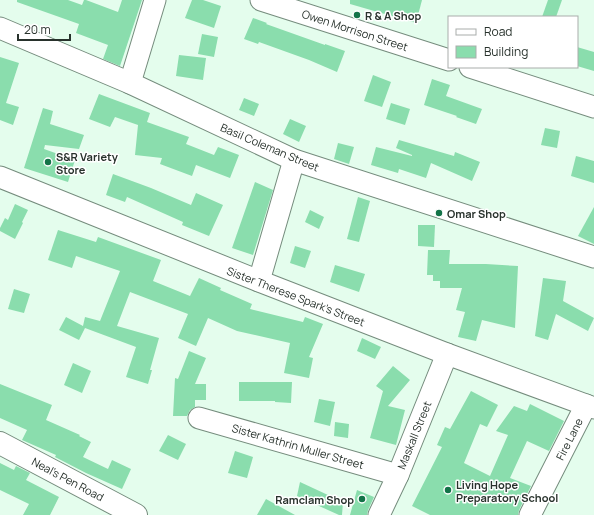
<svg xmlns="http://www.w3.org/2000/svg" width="594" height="515" font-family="Manrope,sans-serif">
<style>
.building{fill:#8addad}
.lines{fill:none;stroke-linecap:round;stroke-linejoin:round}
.minor-casing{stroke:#758c7d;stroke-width:23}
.tertiary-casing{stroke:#758c7d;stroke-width:24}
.minor{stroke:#fff;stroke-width:21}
.tertiary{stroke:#fff;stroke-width:22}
.poi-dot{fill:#137348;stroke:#fff;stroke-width:1.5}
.labels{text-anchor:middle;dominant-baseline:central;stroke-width:3;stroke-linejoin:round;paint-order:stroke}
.poi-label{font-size:11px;font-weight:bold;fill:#28322c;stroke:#fff;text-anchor:start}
.street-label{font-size:11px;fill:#28322c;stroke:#fff}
</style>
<rect width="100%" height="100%" fill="#e4fded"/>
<g class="building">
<polygon points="17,0 68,0 82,5 84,0 86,0 118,12 122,0 142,0 120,66 103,59 108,45 76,33 79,24 17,2"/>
<polygon points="192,0 203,0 221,6 214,28 185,18"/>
<polygon points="350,0 422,0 416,23 350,4"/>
<polygon points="548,0 562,0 556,17 542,17"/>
<polygon points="253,18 267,23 266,24 325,45 325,44 345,51 337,72 309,60 259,42 258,44 244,39"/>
<polygon points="202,34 218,37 214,57 198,54"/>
<polygon points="577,47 594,52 594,71 577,66"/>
<polygon points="179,55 206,58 203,80 176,76"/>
<polygon points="0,57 19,63 6,103 19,107 13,125 0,120"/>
<polygon points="373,75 391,82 382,107 364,101"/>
<polygon points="432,79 450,85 446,96 482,109 476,124 456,117 457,116 424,105"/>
<polygon points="99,94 150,113 147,122 189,137 186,144 214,155 218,147 239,155 230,178 196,165 192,176 160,164 162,158 135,155 138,125 115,117 110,127 89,119"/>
<polygon points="244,98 259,104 254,116 239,110"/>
<polygon points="391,103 410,109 405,125 386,119"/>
<polygon points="43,108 53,111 50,124 84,135 79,149 45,145 44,149 75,160 68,182 24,168"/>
<polygon points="290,119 306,126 299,142 283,134"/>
<polygon points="545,128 560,131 557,148 541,145"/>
<polygon points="399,140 454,156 455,152 480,162 472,181 431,163 426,178 399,169 398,173 371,165 376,147 412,156 412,155 396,148"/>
<polygon points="338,143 354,147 349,164 334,159"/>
<polygon points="576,156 594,161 594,183 571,176"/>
<polygon points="113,174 151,188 191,205 196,193 223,205 209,236 182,225 183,222 127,197 125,202 106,195"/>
<polygon points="255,182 273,190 253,255 232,248"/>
<polygon points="358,197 370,201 359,242 347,239"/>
<polygon points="15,204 28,210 22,222 23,223 15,239 0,231 0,228 5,218 8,220"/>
<polygon points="594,207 594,244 578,236"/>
<polygon points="310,210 324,217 319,229 305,222"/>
<polygon points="418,225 435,225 434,247 418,246"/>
<polygon points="58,230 96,242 98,237 161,260 153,281 190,296 199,278 221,288 220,290 252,304 250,309 303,322 305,317 323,324 309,357 313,358 309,378 284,373 290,343 237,331 208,318 196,346 178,338 188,314 130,292 117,326 159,338 150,370 152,370 148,384 126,377 136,347 85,328 79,340 59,330 66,317 83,326 85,317 100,321 120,271 76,256 72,268 48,260"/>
<polygon points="295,246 311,251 305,268 290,263"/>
<polygon points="428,250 450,250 449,264 486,264 518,266 515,328 482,320 476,341 458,337 465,312 456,310 462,288 440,288 440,281 433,281 433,275 427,275"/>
<polygon points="335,265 365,274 359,292 330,282"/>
<polygon points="543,278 566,281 563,301 594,318 588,331 556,314 548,340 535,336"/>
<polygon points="14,289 30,294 24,313 8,309"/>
<polygon points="362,338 381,347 375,359 357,351"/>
<polygon points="189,351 206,358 195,384 206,384 206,400 195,400 195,407 190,410 187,416 173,416 175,378 178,379"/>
<polygon points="73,363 91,371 82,393 64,385"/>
<polygon points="393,366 410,380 388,406 405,410 396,445 370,438 383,391 376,386"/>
<polygon points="239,382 292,382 291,403 275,402 275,401 239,401"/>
<polygon points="0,384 52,405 46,420 80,435 79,436 91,442 83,457 108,469 112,460 131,469 122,489 86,473 55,457 56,455 22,440 27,430 0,418"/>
<polygon points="471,391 498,405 487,427 480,424 464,463 490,476 508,435 496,431 514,406 527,411 530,404 564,421 549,451 527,441 510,478 531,486 519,510 518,515 430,515 412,506 442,447 437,445 445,427 450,429"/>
<polygon points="319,399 335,402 330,426 314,422"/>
<polygon points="335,422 349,424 348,438 334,436"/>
<polygon points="168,435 186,444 178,460 159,451"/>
<polygon points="235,451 253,457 247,478 228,473"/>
<polygon points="0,463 14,470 16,466 30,473 26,480 59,497 50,515 23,515 29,504 0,490"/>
<polygon points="300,482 343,502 342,515 339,515 297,496"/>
<polygon points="357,490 374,497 368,510 367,515 350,515"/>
<polygon points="266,499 295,515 257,515"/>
</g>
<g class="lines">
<g class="minor-casing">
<g id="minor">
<polyline points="261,0 449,60"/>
<polyline points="0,28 130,83 294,160 594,257"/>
<polyline points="470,67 594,107"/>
<polyline points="130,83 155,0"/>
<polyline points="0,177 259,281 447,354 594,408"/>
<polyline points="259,281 294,160"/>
<polyline points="199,418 398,475"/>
<polyline points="379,515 398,475 447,354"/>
<polyline points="530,515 586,405"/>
</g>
</g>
<g class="tertiary-casing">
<polyline id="tertiary" points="0,443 136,515"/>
</g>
<use href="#minor" class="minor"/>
<use href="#tertiary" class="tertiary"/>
</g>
<g class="poi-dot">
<circle cx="357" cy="15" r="4"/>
<circle cx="48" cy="162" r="4"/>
<circle cx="439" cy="213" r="4"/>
<circle cx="448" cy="490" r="4"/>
<circle cx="362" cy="499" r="4"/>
</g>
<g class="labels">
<g class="poi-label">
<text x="365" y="15">R &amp; A Shop</text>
<text x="56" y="156">S&amp;R Variety<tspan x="56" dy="13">Store</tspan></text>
<text x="447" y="213">Omar Shop</text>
<text x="456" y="484">Living Hope<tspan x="456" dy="13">Preparatory School</tspan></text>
<text x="354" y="499" text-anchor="end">Ramclam Shop</text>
</g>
<g class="street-label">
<text transform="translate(355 30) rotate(18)">Owen Morrison Street</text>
<text transform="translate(270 147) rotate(23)">Basil Coleman Street</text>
<text transform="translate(296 296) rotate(21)">Sister Therese Spark's Street</text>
<text transform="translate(414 435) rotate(-68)">Maskall Street</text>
<text transform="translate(569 439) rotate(-63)">Fire Lane</text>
<text transform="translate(298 446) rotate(16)">Sister Kathrin Muller Street</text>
<text transform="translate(68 479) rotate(28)">Neal's Pen Road</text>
</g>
</g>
<rect x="448" y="16" width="130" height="52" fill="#ffffff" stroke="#a9adab"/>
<rect x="456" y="29" width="20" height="6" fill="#ffffff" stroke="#a9adab"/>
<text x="484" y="36" font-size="12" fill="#28322c">Road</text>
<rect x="456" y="46" width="20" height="12" fill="#8addad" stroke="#a9adab"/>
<text x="484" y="56" font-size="12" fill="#28322c">Building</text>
<path d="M18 34v6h52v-6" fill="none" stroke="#28322c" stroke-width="2"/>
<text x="24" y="34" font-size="12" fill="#28322c" stroke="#ffffff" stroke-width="3" paint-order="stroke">20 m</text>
</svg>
